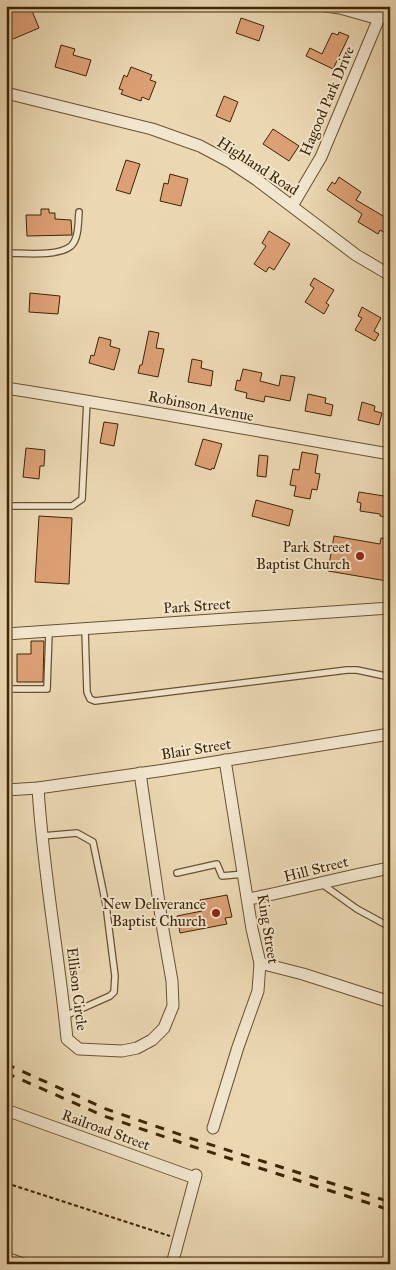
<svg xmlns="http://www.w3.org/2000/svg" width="396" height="1270" font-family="'IM FELL Great Primer',serif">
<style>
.building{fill:#dda075;stroke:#3e2504}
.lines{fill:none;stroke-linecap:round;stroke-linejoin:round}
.service-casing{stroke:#695230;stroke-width:8}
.minor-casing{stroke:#695230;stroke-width:13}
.path{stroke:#3e2504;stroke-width:2;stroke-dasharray:4 2.5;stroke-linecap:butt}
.service{stroke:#f2e6ce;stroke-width:5.5}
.minor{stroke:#f2e6ce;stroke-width:11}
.rail{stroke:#3e2504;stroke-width:3;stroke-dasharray:9 9;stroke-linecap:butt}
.poi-dot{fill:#8f2418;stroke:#f2e6ce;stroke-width:2}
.labels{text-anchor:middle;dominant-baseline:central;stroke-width:4;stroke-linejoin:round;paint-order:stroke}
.street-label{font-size:15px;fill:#3e2504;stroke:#f2e6ce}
.poi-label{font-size:15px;fill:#3e2504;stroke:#f2e6ce;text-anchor:end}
</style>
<rect width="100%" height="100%" fill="#ebd8b3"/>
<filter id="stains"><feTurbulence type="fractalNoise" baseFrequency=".004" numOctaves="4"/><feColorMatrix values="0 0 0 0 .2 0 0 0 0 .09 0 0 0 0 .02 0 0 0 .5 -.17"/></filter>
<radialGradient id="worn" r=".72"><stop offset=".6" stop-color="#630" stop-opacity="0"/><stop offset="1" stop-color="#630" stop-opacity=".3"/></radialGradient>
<g class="building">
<polygon points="6,6 30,6 39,28 6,42"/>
<polygon points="241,18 264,26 259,41 236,33"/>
<polygon points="339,32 349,36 333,69 306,56 310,48 322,54 332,33 338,35"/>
<polygon points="61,45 75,49 73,55 91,60 86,76 55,67"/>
<polygon points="131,67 152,75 150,80 156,82 149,100 142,97 141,101 121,94 123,90 119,89 124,75 127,77"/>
<polygon points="224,96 238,102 230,122 216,116"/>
<polygon points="273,129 299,146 289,161 263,144"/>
<polygon points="126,160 140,164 130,194 116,190"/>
<polygon points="170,174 188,179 181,206 160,201 164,183 168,184"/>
<polygon points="339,177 361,192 356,200 390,220 390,230 387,234 380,230 378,234 358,222 362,214 327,190 332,182 335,184"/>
<polygon points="41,209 49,209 49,213 55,213 55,219 71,220 72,235 27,236 26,215 41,215"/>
<polygon points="269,231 290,244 274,270 269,267 266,272 254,264 266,246 262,243"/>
<polygon points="314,278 334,290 326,303 329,305 324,314 305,302 314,288 310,285"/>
<polygon points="30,293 60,296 58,314 29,312"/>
<polygon points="362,307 381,318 374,331 379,334 375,341 355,330 362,318 358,316"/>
<polygon points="149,331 159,333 156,348 164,349 158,377 138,373 140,365 142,365"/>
<polygon points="99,337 111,340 110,346 120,349 114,370 89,363 91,355 94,356"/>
<polygon points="192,359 202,361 201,368 213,371 211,386 188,382"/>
<polygon points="243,369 262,373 260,381 279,386 281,375 295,377 290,401 265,396 264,402 246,398 247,393 235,390 237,380 240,381"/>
<polygon points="308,394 326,398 325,403 333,405 331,416 305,411"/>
<polygon points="362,402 375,406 374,411 382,413 379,425 358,420"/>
<polygon points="104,422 118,424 114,446 100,443"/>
<polygon points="203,439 222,444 214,469 212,468 211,470 195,465"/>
<polygon points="26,448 45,450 44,466 40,466 39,479 23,477"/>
<polygon points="302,452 318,455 315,473 320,474 317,490 312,489 310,499 294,496 296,486 290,485 293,469 299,470"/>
<polygon points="259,455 268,456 266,477 257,476"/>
<polygon points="359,492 390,497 390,518 380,516 380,514 360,511 361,503 357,502"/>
<polygon points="256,500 293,510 289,526 252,516"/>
<polygon points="39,516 72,518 69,584 35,582"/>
<polygon points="334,536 380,544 381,538 390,539 390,566 387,581 328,571"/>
<polygon points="31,641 44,641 43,682 17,682 17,654 31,654"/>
<polygon points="227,895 232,917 225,918 227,924 180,933 177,916 202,911 200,900"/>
</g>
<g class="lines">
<g class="service-casing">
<g id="service">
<path d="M6,253C23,253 58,257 71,246C79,238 78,223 79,212"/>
<polyline points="6,506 72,506 82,499 87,401"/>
<polyline points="85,630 87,692 90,699 95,701 347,670 357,670 390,677"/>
<polyline points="6,689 47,689 49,632"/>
<polyline points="42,836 77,833 93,842 106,905 115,976 114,992 110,996 65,1016"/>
<polyline points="177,873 217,864 222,876 244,874"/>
<polyline points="322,884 357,909 390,927"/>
</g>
</g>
<g class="minor-casing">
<g id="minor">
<polyline points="325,6 340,8 379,19"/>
<polyline points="6,93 152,129 200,146 230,162 257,180 356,255 390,275"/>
<polyline points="292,206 321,157 384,6"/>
<path d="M6,388C134,408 262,432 390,454"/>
<polyline points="6,634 390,608"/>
<path d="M38,788C43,872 59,955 67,1039L79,1049L122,1051L137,1048L152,1040L164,1028L173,1006L172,981L163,930L140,773"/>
<polyline points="6,790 38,788 165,770 390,734"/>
<path d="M249,899C296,890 342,877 390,868"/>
<polyline points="260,963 303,974 390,1002"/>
<polyline points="6,1110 195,1178"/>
<polyline points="213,1128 238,1047 258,991 260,963 252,929 225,760"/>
<polyline points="6,1258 23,1264"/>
<polyline points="172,1264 196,1175"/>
</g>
</g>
<polyline class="path" points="6,1183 170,1236"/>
<use href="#service" class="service"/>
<use href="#minor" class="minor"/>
<g class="rail">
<polyline points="6,1064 106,1109 193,1139 390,1202"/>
<polyline points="6,1073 104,1116 191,1146 390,1210"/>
</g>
</g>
<g class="poi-dot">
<circle cx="360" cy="556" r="5"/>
<circle cx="216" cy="913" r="5"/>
</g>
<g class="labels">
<g class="street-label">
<text transform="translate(327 101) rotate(-67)">Hagood Park Drive</text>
<text transform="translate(258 166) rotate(33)">Highland Road</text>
<text transform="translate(201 406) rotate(11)">Robinson Avenue</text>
<text transform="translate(197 606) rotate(-4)">Park Street</text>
<text transform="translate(196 749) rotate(-9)">Blair Street</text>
<text transform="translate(316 869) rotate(-14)">Hill Street</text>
<text transform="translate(268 929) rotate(81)">King Street</text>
<text transform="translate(77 989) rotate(83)">Ellison Circle</text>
<text transform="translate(106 1130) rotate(20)">Railroad Street</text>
</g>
<g class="poi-label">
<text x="350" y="547">Park Street<tspan x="350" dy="17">Baptist Church</tspan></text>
<text x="206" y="904">New Deliverance<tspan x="206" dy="17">Baptist Church</tspan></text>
</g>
</g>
<rect width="396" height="1270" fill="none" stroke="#ebd8b3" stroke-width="25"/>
<rect x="8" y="8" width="381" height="1255" fill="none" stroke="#3e2504" stroke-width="2.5"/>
<rect x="12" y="12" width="371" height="1245" fill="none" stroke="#3e2504"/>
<rect width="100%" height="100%" filter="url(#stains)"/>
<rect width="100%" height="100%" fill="url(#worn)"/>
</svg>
